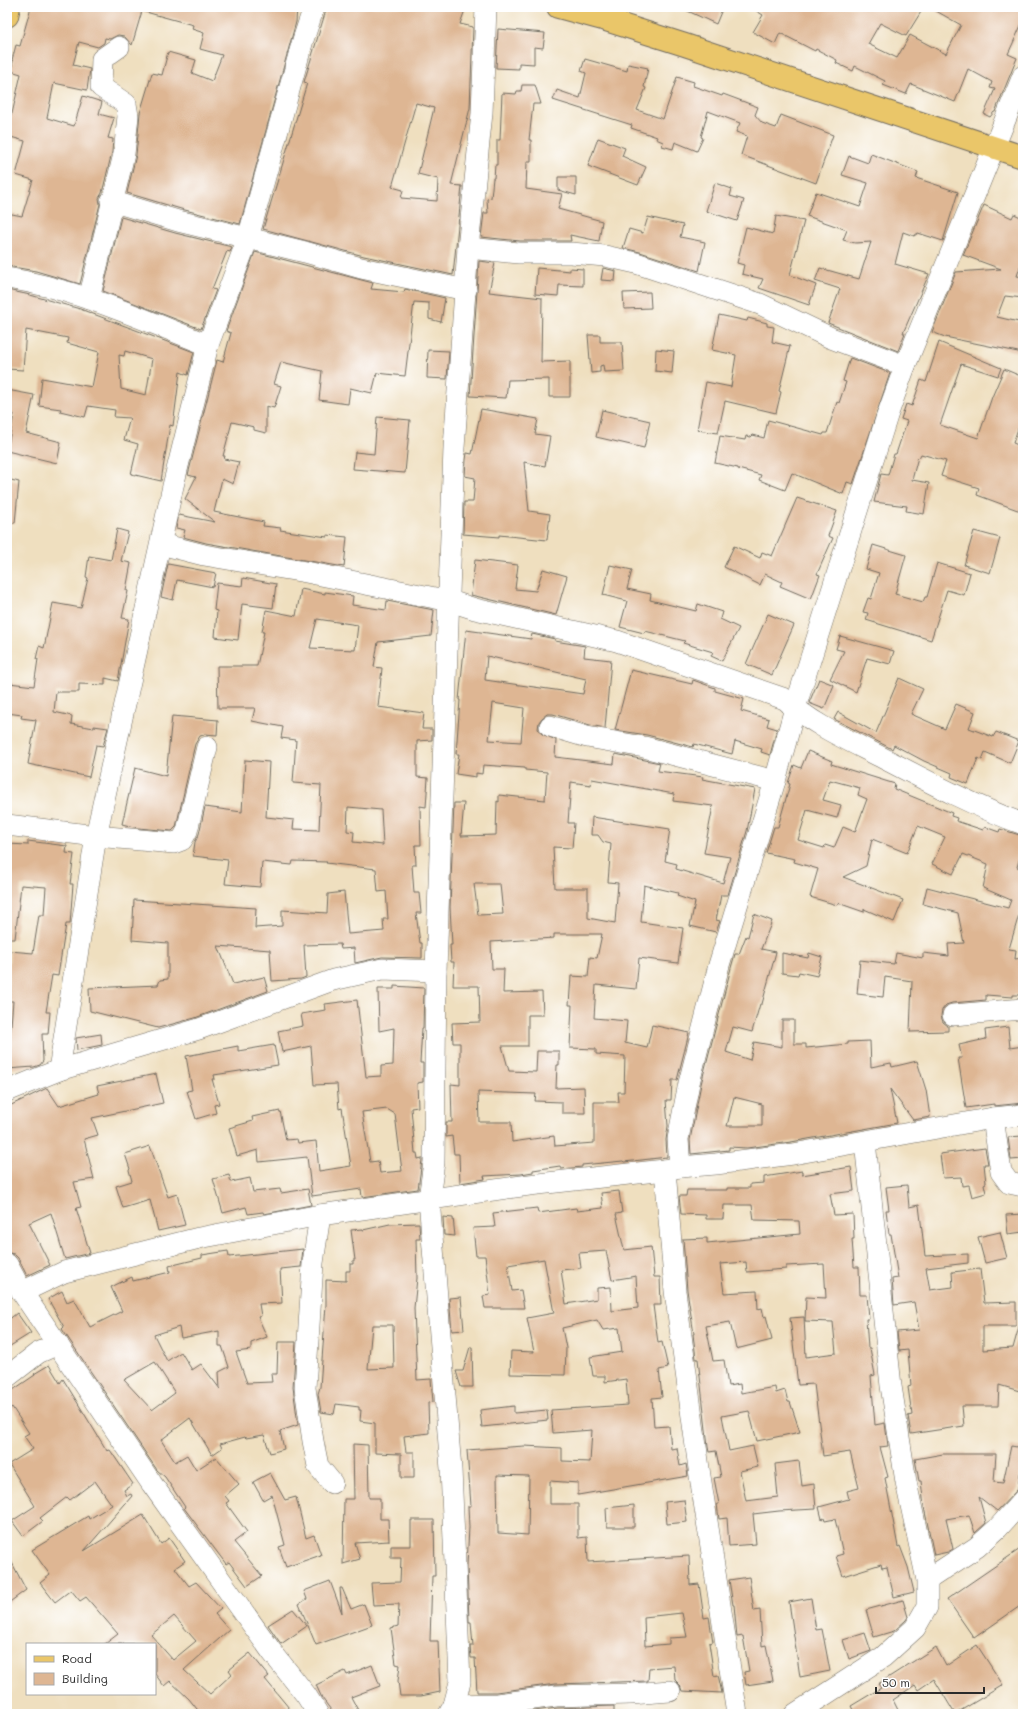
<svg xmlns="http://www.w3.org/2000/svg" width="1030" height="1721" font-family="Mali,sans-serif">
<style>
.building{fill:#deb693;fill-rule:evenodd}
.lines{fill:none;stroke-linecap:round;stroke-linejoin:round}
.minor-casing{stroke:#706a5f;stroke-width:22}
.major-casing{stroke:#706a5f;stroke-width:24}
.minor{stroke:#fff;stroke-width:21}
.major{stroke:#eac669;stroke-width:22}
</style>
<rect width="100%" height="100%" fill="#fff"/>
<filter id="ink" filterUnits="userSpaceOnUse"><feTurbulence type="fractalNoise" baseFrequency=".025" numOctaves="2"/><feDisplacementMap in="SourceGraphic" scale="8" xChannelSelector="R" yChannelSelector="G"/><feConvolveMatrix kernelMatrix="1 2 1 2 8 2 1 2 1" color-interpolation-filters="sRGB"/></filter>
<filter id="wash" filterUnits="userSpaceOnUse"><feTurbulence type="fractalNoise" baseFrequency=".012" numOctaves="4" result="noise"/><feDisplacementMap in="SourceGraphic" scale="16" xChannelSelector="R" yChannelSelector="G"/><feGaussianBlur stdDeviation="0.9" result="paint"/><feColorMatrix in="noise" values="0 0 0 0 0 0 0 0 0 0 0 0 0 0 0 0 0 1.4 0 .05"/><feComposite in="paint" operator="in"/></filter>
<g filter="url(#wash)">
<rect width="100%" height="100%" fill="#efdfbf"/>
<g id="blocks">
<g class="building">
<polygon points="31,7 297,7 296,22 240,224 181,209 127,193 136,155 140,113 152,73 162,75 168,52 196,60 192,73 212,81 222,55 200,49 204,33 192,29 193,25 142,11 132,45 124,36 118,35 110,39 105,38 104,43 98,47 79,42 73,65 90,69 87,90 54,83 47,118 74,126 83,96 102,102 99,114 114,118 108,138 113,139 112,152 102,193 99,198 100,204 80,284 36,271 7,266 7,213 22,216 33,180 16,175 25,141 7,136 7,113 12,114 21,74 11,71 13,61 12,60 16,45 20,46"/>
<path d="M327,7H466L460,24L473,27L470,108L451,185L462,186L453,275L364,256L263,229L307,83L304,82ZM416,103L434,108L418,174L438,179L437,201L401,198L403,190L392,187Z"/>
<polygon points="679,7 723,7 716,24"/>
<polygon points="750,7 924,7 906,36 880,23 868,44 897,58 910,35 946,54 961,25 929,7 983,7 994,12 996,7 1023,7 1023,21 1008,54 1017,58 995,112 994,112 990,117 984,114 995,89 990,88 992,82 968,69 955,102 911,84 906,94 883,85 885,81 855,66 853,71 836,63 837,60 816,49 815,51 780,33 775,44 753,32 763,15"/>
<polygon points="498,29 545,33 543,48 534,47 534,64 519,63 519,69 496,68"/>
<polygon points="585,59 627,71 628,64 648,68 644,87 646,88 637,110 663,119 677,77 694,82 693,86 722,96 723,94 758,107 755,115 762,123 776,128 781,115 833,135 816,183 741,155 747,136 736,132 740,123 708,111 701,137 703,138 697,151 675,142 673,149 662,146 663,142 656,139 657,137 631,128 632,125 553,100 557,90 580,98 586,73 581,71"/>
<polygon points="522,85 535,85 541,104 533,104 529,140 531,140 531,162 527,162 526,189 562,194 558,209 602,221 599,241 570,235 571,241 520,241 481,237 484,213 488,213 487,199 491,198 493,178 494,178 495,165 497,165 497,140 500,140 502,93 516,94 517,91 521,91"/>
<polygon points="598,138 625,148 622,156 646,167 638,185 588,166"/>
<polygon points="871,154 918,172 916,178 958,192 943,241 918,233 914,236 903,232 895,264 929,274 903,333 905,333 898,351 828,323 840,289 815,281 820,268 859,279 871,242 855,243 843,240 847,230 807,216 816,192 860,207 868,183 842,175 849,156 868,163"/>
<polygon points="558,177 576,177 576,195 558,190"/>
<polygon points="715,183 732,189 730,196 744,200 737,221 706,211"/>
<polygon points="984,205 1012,218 1014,214 1023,218 1023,258 1017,276 1023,277 1023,298 1005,296 997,317 1023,323 1023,353 945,337 932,332 956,272 1001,269 963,255"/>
<polygon points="776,216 804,221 790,275 816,285 809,305 759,288 763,279 742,274 744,265 737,263 746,227 773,234"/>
<polygon points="121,217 175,233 232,247 230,252 227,251 212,289 216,290 201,329 103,291"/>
<polygon points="648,217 683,225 680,237 705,242 699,271 640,252 623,248 629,229 643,233"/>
<polygon points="255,252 373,283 371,289 404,292 405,289 445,298 441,322 429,319 429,303 414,302 405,376 377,373 372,393 350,388 348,404 319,400 322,371 281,362 274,384 281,386 274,408 266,406 266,433 254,430 254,427 232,422 223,456 225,456 224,459 239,462 233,484 222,479 214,512 264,522 263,526 281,528 280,530 327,537 327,535 347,537 344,567 206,543 183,537 185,530 176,528 179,515 215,522 185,499 196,477 188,475 217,360 223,362 231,333 226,331"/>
<polygon points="479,261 495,263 489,292 542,298 541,362 570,361 570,397 549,397 549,379 508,380 506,398 470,396"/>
<polygon points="537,268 570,271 570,268 583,269 583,286 559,285 558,296 535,294"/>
<polygon points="603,268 616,271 615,281 601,280"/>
<path d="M7,290L30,295L80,309L194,352L188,375L180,372L173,426L170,425L161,481L131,474L138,444L124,440L130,418L114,417L115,410L88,406L85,417L60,411L61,409L39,406L42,378L92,387L99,352L67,343L68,338L26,330L23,370L7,369ZM125,351L152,359L146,395L121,389L119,355L124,356Z"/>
<polygon points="650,292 651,308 624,309 623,293"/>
<polygon points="719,315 747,321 748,318 767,323 767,326 774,327 772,342 790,346 779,391 781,392 776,413 725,401 718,433 697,430 706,382 731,387 736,355 712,350"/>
<polygon points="588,335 600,335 600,342 622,342 624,371 604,372 603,365 600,366 600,372 591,373"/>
<polygon points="939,342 1001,368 998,376 961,364 940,425 978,438 992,397 1004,369 1023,377 1023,424 1020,423 1013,443 1023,447 1023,512 977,495 979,488 941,476 946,461 921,454 919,458 918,457 912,480 929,483 924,514 906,511 907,506 874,502 881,474 888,475 894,454 896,454 907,421 901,419 906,404 912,406 921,380 926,382"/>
<polygon points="656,349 674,351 672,373 655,371"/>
<polygon points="428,350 449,351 447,379 427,378"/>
<polygon points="850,358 890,373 853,484 847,482 843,494 792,473 785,490 759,480 761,475 738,469 738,468 715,463 720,436 745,440 746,436 751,437 753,435 764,438 768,420 823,435 824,433 827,433 837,402 839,403 846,382 843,381"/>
<polygon points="7,390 34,395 26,433 61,442 57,463 7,451 14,414 7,412"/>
<polygon points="481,409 538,419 535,434 550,436 545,466 524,462 529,511 550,514 547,540 499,535 499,537 463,534 464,502 473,502 475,478 465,476 466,460 467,453 472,454"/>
<polygon points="602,410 650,421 644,448 596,437"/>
<polygon points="377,417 410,420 405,473 353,469 355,452 374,454"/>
<polygon points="7,479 19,482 15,523 7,523"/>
<polygon points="797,498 837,511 828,536 833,538 817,574 820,575 811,599 780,586 782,582 765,574 760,585 724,567 734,546 760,558 762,552 772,556"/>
<polygon points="117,529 128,532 121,561 131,563 126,590 128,591 122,618 129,619 118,681 105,678 105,685 79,684 79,692 56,692 54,712 72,716 71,724 94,728 94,726 108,728 103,746 96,745 89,777 28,764 36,720 21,718 22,715 7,713 9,683 34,686 38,659 36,659 39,646 44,648 53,603 81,608 88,578 86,577 89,556 111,560"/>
<polygon points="974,531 1000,538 990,573 964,565"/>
<polygon points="873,545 906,555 895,594 923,602 925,597 927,597 937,563 970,573 964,595 947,590 931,640 866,620 868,613 863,612 868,598 871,599 879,573 866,569"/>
<polygon points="475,560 518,565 515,589 536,591 543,569 567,576 556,615 471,595"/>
<polygon points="168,564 216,573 213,587 177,580 173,600 161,597"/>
<polygon points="610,565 632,570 627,589 651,594 650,600 696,611 698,604 722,612 720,619 739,628 722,661 711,656 713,652 683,643 685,641 645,631 644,633 620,627 627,601 603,595"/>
<polygon points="243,578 276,584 273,608 242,604 238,640 215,637 217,611 214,610 217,583 242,586"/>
<path d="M301,589L325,594V592L353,596L352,605L386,610L387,601L434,610L431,636L378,642L374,667L382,668L378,707L424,713L422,729H432V740L417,741V777L428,778L426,807L420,806L421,845H415L416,865H412L414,893H419L421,913H416L420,943H422V958L382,957L355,963L354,948L341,949L340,944L304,945L306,977L301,979L272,981L270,950L218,946L233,984L264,977L268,991L195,1018L158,1028L90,1011L89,988L158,985L160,980L168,979V943L132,940L134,900L256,908L255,928L282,926V910L327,913L328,894L344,892L348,934L384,931L383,919H388L386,891L378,892L376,869L326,863L327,862L293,861L292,865L262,862L260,887L225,884L228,860L193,856L195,842L199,834L205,807L242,812L245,760L269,762L266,817L294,820L293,829L319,830L321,785L293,783L296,740L281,738L283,727L252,721L255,708H218L217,666H257L264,632H262L266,610L296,616ZM317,619L358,625L355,650L310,648ZM348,807L381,810L383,845L353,842L354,832L347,831Z"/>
<polygon points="768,614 794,625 772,675 746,664"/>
<path d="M466,630L531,639L532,634L555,639V641L585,646L584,657L611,660L605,728L590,725L553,714H547L542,718L539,722L538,729L542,734L556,740L555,757L614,764L615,754L660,763L658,771L703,777L702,779L755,789L747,831L728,895H721L716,920L720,921L716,932L690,926L695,902L677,896L678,893L644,885L641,922L683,928L678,963L639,958L636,989L596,985L594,1018L627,1021L625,1043L647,1048L652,1025L689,1033L677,1080H672L671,1100H666L668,1126L666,1140L667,1157L624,1162L623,1161L582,1165V1167L561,1169L560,1166L533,1170V1172L521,1174L484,1176L485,1179L460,1183L459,1154H454L452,1136L446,1137V1122H452L451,1084L460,1085V1043H453L452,1023L480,1022L479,986H453L454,962H451L450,945H452L450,907L454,803H464L461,836L496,835L497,801L499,802V795L545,800L547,772L525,770V768L483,765L482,774L476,773V777L456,774L459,754H456L460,700H459ZM487,656L586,679L583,694L485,680ZM493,703L524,708L521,742L489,740ZM592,779L674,794L673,801L713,806L704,853L730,857L723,883L676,869L677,864L665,861L670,829L592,817L591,835H598L603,842L611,844L608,882L618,883L615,923L588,918V888H555L553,847L572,848L574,823H568L571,782L591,785ZM474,884H500L503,914L478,915ZM554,934H602L597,958L590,957L588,977L571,976L569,1005H572L570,1048L596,1049V1054L625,1056L624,1092H618L619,1102H594V1143L555,1146L554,1136L512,1142L511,1122H479L478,1092L536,1094L535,1101L562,1102V1113H585L584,1087L556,1088L557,1065H559V1051H537L536,1072L509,1071L502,1046H528V1015H543L542,992L503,993L504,969H492L491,942L554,938Z"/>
<polygon points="840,636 894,651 890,664 867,658 856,692 830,679 844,651 836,649"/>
<polygon points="631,670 692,684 693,680 715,688 715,691 744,699 741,711 769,719 767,726 777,729 770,755 761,752 762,749 735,741 732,754 694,744 693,747 647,735 615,730"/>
<polygon points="899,678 923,689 911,714 945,729 956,704 975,712 969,728 993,737 996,732 1019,741 1010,763 985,752 982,760 978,758 968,784 951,777 952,773 924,761 894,745 892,749 834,719 838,712 876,733"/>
<polygon points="819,679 834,685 824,709 809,703"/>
<polygon points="172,716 218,720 217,735 204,734 204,735 200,736 195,744 176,827 172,831 138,828 122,824 135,768 166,776"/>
<path d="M808,751L832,761L831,764L895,784L894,789L952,813L951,816L957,818L956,821L983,830L985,827L999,832L1000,829L1023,836V847L1017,867L1023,869V911H1020L1009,949L1016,950L1015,959L1023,958V995H1013V997L986,995V1000L952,1003L946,1005L942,1010L941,1016L943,1022L948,1026V1031L910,1032L912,981L885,977L883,997L857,994L860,960L894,964L896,953L923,958V953L949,956L948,944L964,943L958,913L923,904L927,887L1008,908L1011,900L983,888L988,864L963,854L953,874L932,864L945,837L918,826L907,853L872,839L866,866L843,877L903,900L894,922L864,909V912L838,903L837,905L810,897L818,869L794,862L795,859L766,853L774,827H778L790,784L788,783L794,765L801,768ZM830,780L860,788L858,795L867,799L855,832L843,827L834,848L825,845L824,848L798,840L807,810L837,818L841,805L823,800Z"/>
<polygon points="28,841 67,846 66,853 74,854 70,884 73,884 70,924 66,924 58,976 52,975 46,1012 50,1012 48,1034 42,1034 43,1061 40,1065 34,1067 7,1069 7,1038 10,1038 13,1001 7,1001 10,951 33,953 39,915 44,915 46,887 21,885 15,939 7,939 7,844 28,845"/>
<path d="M754,914L772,921L761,949L776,952L762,1004H760L752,1032L733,1027L726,1052L750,1060L754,1042L782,1047V1020H794V1044H806V1048L848,1044V1042L870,1041L871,1067L891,1063L892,1067L917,1061L926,1090L930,1117L913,1120L890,1089L897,1123L791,1142L747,1148L729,1147V1150L691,1154L690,1140L701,1084L731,968L735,954H739L746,936L748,937ZM734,1097L762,1104V1126H727Z"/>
<polygon points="782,953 808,958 809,953 822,957 817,976 799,972 798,975 782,973"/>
<path d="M394,986L424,988L423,1028H422L420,1063H423V1082L417,1083L418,1107L411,1108L415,1153H417L418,1159L422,1158V1160L418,1189L362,1197L361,1189L312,1196L307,1157L259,1162L258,1150L237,1156L229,1128L253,1121L252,1117L280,1111L286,1140L297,1139L298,1143L316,1141L319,1171L351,1166L342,1108L339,1109L337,1084L314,1085L311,1046L282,1052L278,1031L303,1026L301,1014L326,1010L325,1004L357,1000L366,1077L381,1076V1066L393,1065L394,1028L379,1031L378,989H394ZM387,1109L395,1114L402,1171L380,1173L378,1161L370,1162L362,1112Z"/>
<polygon points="1008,1027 1010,1048 1023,1046 1023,1103 994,1106 994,1104 966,1108 958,1058 962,1058 959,1045 986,1039 985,1030"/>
<polygon points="101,1034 102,1045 77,1050 76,1038"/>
<polygon points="274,1045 278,1065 214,1075 215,1079 212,1079 219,1104 214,1105 216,1113 196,1119 187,1091 192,1090 186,1056 238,1046 238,1051"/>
<polygon points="156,1074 163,1103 92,1118 98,1135 84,1139 94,1179 74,1182 81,1207 76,1208 90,1253 65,1259 51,1213 29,1223 50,1265 27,1276 18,1258 14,1254 9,1253 7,1247 7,1107 47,1088 59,1106 99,1094 97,1086"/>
<polygon points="1023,1136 1023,1159 1011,1160 1008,1137"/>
<polygon points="150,1146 168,1197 177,1194 185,1225 158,1231 150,1200 123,1208 116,1186 132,1181 129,1170 130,1169 125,1154"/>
<polygon points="985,1148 988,1164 984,1164 986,1183 984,1184 986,1193 972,1197 969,1185 962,1186 961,1177 943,1178 940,1154"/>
<polygon points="851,1167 854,1191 830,1194 834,1215 853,1214 854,1239 852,1239 854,1267 859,1267 860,1295 867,1295 869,1319 866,1319 868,1348 870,1348 875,1375 871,1376 875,1425 885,1423 888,1446 880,1447 888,1477 885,1478 893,1520 898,1547 900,1546 908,1567 914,1592 894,1597 887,1567 882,1568 881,1564 843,1576 836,1556 843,1554 835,1519 825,1521 824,1518 822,1519 819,1507 849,1499 847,1491 859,1488 850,1452 823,1456 814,1384 798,1385 790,1318 804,1317 806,1357 836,1353 833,1322 805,1321 806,1297 826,1298 824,1264 786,1266 786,1269 747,1272 746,1262 720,1264 724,1293 757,1291 758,1309 762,1308 764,1317 766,1316 772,1340 736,1349 730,1322 706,1326 713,1361 724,1360 728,1386 740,1384 741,1393 775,1387 776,1393 785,1390 788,1402 790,1402 800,1432 757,1441 749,1411 722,1416 729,1451 753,1446 758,1467 740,1471 746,1501 778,1497 775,1464 799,1461 802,1486 814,1484 816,1509 779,1511 753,1514 756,1544 729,1546 727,1518 719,1519 717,1504 719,1504 714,1478 721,1477 716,1451 709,1452 708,1447 698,1359 696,1359 693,1334 694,1334 687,1290 683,1239 707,1238 707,1243 800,1234 799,1221 754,1220 752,1205 724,1205 723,1219 706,1219 706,1215 681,1214 679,1196 686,1196 687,1190 727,1190 727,1188 750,1188 750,1184 764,1183 764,1177 802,1171 802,1175"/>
<polygon points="229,1175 231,1182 250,1178 253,1192 280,1189 281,1193 308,1189 311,1205 264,1214 263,1212 248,1214 246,1207 223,1213 213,1179"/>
<polygon points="907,1185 909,1207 919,1205 925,1256 968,1254 968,1263 926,1268 930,1290 953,1287 952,1272 980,1269 984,1303 1016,1302 1016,1326 983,1326 983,1350 1013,1348 1020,1323 1023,1323 1023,1392 999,1385 998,1406 962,1406 964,1426 911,1434 908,1416 912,1415 908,1387 911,1386 908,1350 899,1351 897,1332 919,1330 914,1302 894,1305 892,1279 898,1278 891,1234 889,1234 886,1210 889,1210 886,1187"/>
<path d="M619,1191L622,1213L616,1214L624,1250L651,1247L654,1277H660L661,1305H653L658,1343L662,1342L668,1368L659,1370L662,1397L652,1398L654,1427L669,1426L671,1449L677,1448L680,1466L686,1464L688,1476L578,1495V1483L550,1481V1504H578V1538L587,1537L588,1562L689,1556L690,1585L699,1584L704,1618L709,1617L713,1642L709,1643L714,1676L718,1675L722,1693L682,1691L680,1685L675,1680L674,1666L649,1668L648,1681L556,1684L496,1692H477L475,1658H471L470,1646H473L471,1622H469L467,1565L469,1527L468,1506H471L467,1450L524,1446L562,1448V1461L590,1462L592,1430L553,1433L551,1410L628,1405L626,1379L605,1382V1376H593L590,1357L622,1352L619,1328L603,1330L597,1320L562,1328L566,1348L565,1375L510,1374L511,1351L534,1352L527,1318L554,1313L544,1259L508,1265L512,1291L521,1290L524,1308H485L483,1296L490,1295L485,1256H476L473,1228L495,1227L493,1213L537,1208L538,1213L576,1208L577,1211L603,1208L601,1193ZM606,1251L612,1280L636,1276L638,1308L612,1311L611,1287L597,1288V1299L566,1304L561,1270L581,1268L579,1253ZM497,1475L529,1476L528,1535L498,1533ZM682,1613L687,1637L669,1638V1644L645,1646L644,1617Z"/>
<polygon points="1023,1214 1023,1232 1008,1234 1006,1215"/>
<polygon points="443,1217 453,1218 455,1236 444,1235"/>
<path d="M419,1223L420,1239H416L417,1278L414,1308L417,1380L431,1379L433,1402L428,1403L429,1433L404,1436L406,1452H414V1478H401V1454L375,1453V1423L360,1421L361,1410H359V1407L336,1404L334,1414L321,1412L318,1394L320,1387L326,1305V1280L346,1281V1271H350V1264H353V1260H355L351,1230L363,1229V1230L390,1224ZM372,1325H393L394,1368L368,1369Z"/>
<polygon points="1000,1232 1007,1258 985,1263 978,1237"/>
<path d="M303,1249L301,1267L280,1269L282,1303L259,1304L261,1316L258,1317L267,1337L251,1343V1350L236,1352L247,1383L272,1382L271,1374H277L278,1342H296L293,1387L298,1425L280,1431L284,1449L270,1453L264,1435L246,1438L245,1437L220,1444L222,1448L212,1455L190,1418L161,1440L175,1462L187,1455L196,1470L216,1457L239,1484L225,1496L229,1501L226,1503L247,1532L234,1542L262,1576L247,1586L229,1562L226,1564L184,1508L185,1507L165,1477L157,1470L62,1329L64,1327L48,1299L62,1291L67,1302L74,1299L90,1327L122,1311L111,1287L132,1277L133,1281L170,1272L169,1266L202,1258V1255L228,1251L229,1257ZM179,1327L181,1338L219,1331V1346H222L229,1367L219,1372L220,1389L201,1364L192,1370L181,1352L167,1361L154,1335ZM155,1362L175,1393L152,1410L124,1380Z"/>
<polygon points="461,1297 464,1330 452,1331 449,1298"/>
<polygon points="17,1313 31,1333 7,1348 7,1321"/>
<polygon points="470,1347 472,1347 473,1387 461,1387 456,1371 463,1371"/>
<path d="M49,1365L60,1383L63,1379L107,1451L110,1450L133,1484L124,1490L127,1496L131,1494L132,1496L84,1551L143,1515L161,1544L169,1538L185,1561L175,1568L189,1586L196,1582L221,1609L215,1614L229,1630L184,1670L210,1694L232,1674L229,1670L250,1653L269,1676L265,1679L294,1714H201L189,1699L170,1681L164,1686L155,1674V1644H105L118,1634L86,1597L80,1601L71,1590L55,1602L40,1583L50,1575L32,1550L88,1516L89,1519L112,1505L95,1481L70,1500L67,1497L40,1518L43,1521L23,1536L12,1521L35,1506L9,1464L33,1449L24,1436L29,1433L12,1407L7,1411V1394L35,1375L34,1374ZM174,1616L196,1641L173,1660L151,1635Z"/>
<polygon points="514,1406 514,1413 547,1410 548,1420 482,1427 480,1410"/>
<polygon points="353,1444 368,1445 369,1498 380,1498 380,1519 388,1519 389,1541 355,1543 360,1559 343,1564 344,1499 354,1499"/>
<polygon points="1011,1446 1023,1448 1023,1473 1020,1473 1018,1489 997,1511 979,1497 986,1523 975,1533 969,1515 946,1519 953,1549 948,1552 934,1555 924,1507 921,1481 919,1481 915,1459 943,1454 996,1454 994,1482 1003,1483"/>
<polygon points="270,1473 285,1500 296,1497 306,1538 314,1535 321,1555 286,1567 279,1547 285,1545 272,1495 263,1500 253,1482"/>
<polygon points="684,1500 687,1522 667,1524 665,1502"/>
<polygon points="634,1505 634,1527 607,1527 606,1508"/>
<polygon points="411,1520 434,1520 435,1576 432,1576 430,1641 438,1641 440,1692 421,1696 400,1696 398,1681 400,1665 396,1664 391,1628 398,1626 399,1604 373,1605 371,1583 400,1582 401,1558 391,1558 391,1546 411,1546"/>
<polygon points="1023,1547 1023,1604 974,1638 947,1599"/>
<polygon points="7,1553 26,1590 7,1604"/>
<polygon points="749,1577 754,1611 760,1610 762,1646 766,1645 773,1681 746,1685 744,1672 749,1671 743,1636 737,1637 734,1605 733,1605 729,1580"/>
<polygon points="330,1581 342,1613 340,1588 342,1588 351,1609 364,1604 372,1625 316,1645 299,1604 307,1599 304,1591"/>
<polygon points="811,1598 816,1630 822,1629 830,1671 800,1677 789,1602"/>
<polygon points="903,1600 908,1617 906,1620 894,1631 874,1637 866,1610"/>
<polygon points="293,1609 307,1626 281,1644 268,1625"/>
<polygon points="865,1633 871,1651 849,1659 843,1640"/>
<polygon points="977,1645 1003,1685 955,1714 934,1679 918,1690 915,1685 893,1700 900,1714 855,1714 851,1706 881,1688 878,1684 936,1647 946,1666"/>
<polygon points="372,1665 380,1686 351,1697 360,1714 334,1714 322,1698 316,1685 345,1671 347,1675"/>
<polygon points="614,1706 614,1714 527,1714 527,1712 557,1708"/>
</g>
</g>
</g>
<g filter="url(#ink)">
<use href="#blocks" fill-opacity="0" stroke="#706a5f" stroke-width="1"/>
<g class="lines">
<g class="minor-casing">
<g id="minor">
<polyline points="606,20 618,7"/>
<polyline points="111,201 178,221 305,252 361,268 466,290"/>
<polyline points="468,248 519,253 571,253 605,256 636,263 760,304 831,338 905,366"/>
<path d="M7,278C77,289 142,319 208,345"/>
<polyline points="89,299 124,154 128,116 126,104 101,87 102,59 119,47"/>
<path d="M161,544L204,555L306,572L450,601L475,609L617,641L785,699C811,724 848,740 881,757C927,781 974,806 1023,824"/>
<polyline points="550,726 587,737 644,747 775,781"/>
<polyline points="7,825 96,836 174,843 182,840 187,831 207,747"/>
<polyline points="953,1015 1023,1009"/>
<polyline points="59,1070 96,836 173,486 208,345 248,238 303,40 314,7"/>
<polyline points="7,1091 59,1070 199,1029 333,980 382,969 436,971"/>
<polyline points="993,1118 1001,1172 1009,1183 1023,1186"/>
<polyline points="680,1167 678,1139 689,1083 719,965 775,781 795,708 887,416 905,366 1023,76"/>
<polyline points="665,1170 675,1291 700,1476 737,1714"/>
<polyline points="320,1215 313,1263 305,1388 313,1441 318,1466 332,1483"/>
<polyline points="7,1264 22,1292 152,1484 272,1652 306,1695 318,1714"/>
<polyline points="22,1292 64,1272 199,1238 320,1215 529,1185 665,1170 680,1167 716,1164 793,1154 993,1118 1023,1115"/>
<polyline points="7,1377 38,1353 58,1344"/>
<polyline points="927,1580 977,1547 998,1528 1023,1500"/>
<polyline points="454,1705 497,1704 556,1696 631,1694 670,1691"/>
<polyline points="449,1714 454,1705 460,1682 451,1469 429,1199 434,1162 436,971 454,448 468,248 482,113 486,7"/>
<polyline points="795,1714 883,1657 915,1628 927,1607 927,1580 906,1482 891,1386 865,1142"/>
</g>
</g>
<g class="major-casing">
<g id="major">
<polyline points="558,7 606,20 685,45 1023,157"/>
<polyline points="7,16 9,7"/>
</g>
</g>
<use href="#minor" class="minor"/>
<use href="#major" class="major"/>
</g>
</g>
<rect width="1030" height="1721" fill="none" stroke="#fff" stroke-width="24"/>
<rect x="26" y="1643" width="130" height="52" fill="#ffffff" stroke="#aaaaaa"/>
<rect x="34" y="1656" width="20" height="6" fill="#eac669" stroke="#aaaaaa"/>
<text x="62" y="1663" font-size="12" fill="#2b2b2b">Road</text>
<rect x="34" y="1673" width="20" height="12" fill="#deb693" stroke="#aaaaaa"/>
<text x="62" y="1683" font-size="12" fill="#2b2b2b">Building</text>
<path d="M876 1687v6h108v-6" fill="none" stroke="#2b2b2b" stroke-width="2"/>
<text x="882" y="1687" font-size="12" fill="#2b2b2b" stroke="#ffffff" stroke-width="3" paint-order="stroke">50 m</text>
</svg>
